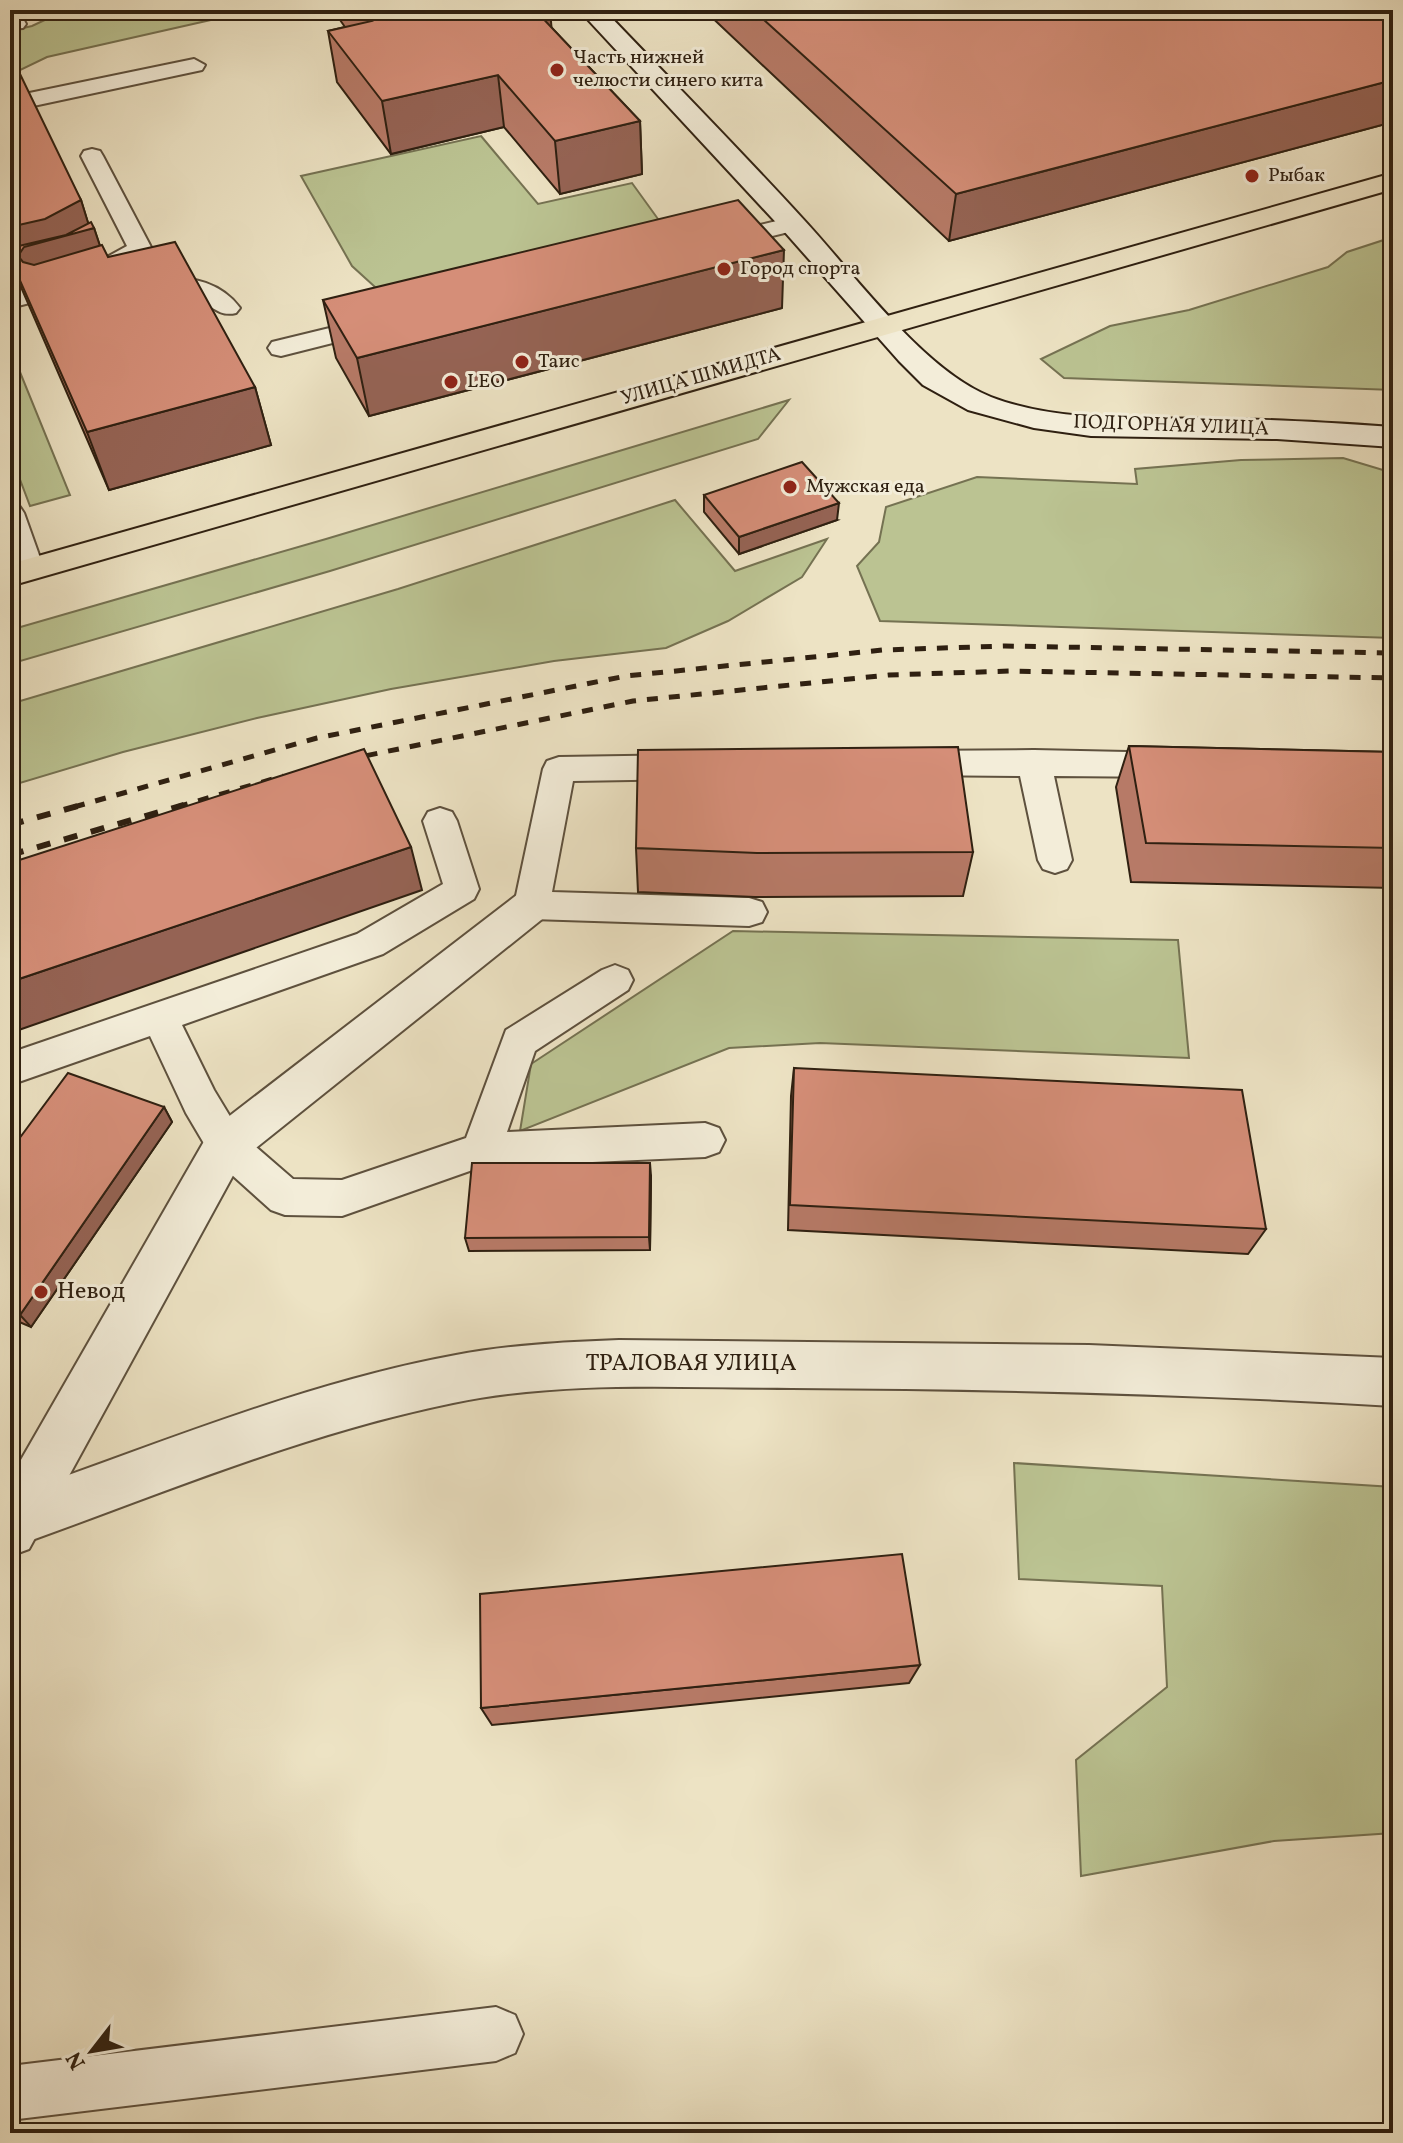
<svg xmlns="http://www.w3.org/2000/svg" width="1403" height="2143" font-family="Vollkorn,serif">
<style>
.green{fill:#bbc392;stroke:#757252;stroke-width:2}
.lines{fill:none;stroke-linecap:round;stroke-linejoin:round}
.service-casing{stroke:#5e513e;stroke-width:4}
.minor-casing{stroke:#5e513e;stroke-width:4}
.tertiary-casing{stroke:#5e513e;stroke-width:4}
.secondary-casing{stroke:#2f2011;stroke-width:4}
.primary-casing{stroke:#2f2011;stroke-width:4}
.service{fill:#f3edd9;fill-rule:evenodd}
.minor{fill:#f3edd9;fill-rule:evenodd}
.tertiary{fill:#f3edd9;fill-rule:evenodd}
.secondary{fill:#f3edd9;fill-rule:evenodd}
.primary{fill:#ede3c4;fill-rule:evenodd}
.rail-far1{stroke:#2f2011;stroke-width:5;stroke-dasharray:11 11;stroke-linecap:butt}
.rail{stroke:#2f2011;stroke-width:6;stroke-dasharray:14 14;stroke-linecap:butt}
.wall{fill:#b77a67;stroke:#2f2011;stroke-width:2}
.shaded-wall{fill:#956354;stroke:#2f2011;stroke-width:2}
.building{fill:#d58e78;stroke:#2f2011;stroke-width:2}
.poi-dot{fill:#8f2418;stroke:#f3edd9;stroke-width:3}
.labels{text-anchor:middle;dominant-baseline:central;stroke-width:6;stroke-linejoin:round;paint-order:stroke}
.far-poi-label{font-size:20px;fill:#2f2011;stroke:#f3edd9;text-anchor:start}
.far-street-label{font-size:20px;fill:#2f2011;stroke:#f3edd9}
.poi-label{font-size:24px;fill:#2f2011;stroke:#f3edd9;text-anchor:start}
.street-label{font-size:24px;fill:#2f2011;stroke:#f3edd9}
</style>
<rect width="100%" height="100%" fill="#ede3c4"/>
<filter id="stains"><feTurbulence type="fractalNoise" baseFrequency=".0025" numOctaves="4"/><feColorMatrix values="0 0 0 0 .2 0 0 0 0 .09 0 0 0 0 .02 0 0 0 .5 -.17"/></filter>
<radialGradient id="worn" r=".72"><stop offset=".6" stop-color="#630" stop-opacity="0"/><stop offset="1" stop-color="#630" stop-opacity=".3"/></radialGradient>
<g class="green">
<polygon points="66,10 255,10 47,57 10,75 10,31 32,26"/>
<polygon points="481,136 538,204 632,183 671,237 386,297 352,266 301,176"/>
<polygon points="1393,237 1393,390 1064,378 1041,359 1110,326 1189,310 1328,267 1347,252"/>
<polygon points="11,350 70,495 30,506 10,453"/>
<polygon points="789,400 758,439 330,571 10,664 10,630 326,539"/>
<polygon points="1343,458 1393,473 1393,638 880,621 857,566 879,542 886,507 977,477 1137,484 1135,469 1241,460"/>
<polygon points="675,500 735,571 827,539 802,577 728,621 666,648 554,661 391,689 257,718 123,752 10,786 10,704 398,589"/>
<polygon points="733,931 1178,940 1189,1058 820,1043 729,1048 520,1131 531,1064"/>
<polygon points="1014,1463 1393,1487 1393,1833 1274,1841 1081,1876 1076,1760 1167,1687 1162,1586 1019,1579"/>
</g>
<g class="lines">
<g class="service-casing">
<g id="service">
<polygon points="10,10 18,10 26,24 23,28 10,29"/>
<polygon points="194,59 205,65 202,70 10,111 10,97"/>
<polygon points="92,149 100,151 103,156 152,249 149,254 85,289 10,308 10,292 67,279 127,246 81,156 84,151"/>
<polygon points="793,217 801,219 805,224 801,229 715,250 706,248 703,243 706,238"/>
<path d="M163,278C192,276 222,283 240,308L236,313C215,318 208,299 189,294C174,290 158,296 143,292L140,287L143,282Z"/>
<polygon points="379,316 388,319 392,324 388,329 281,356 272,354 268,348 272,342"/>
<path d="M10,504L20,507L24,513L44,569L39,576L29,579L19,576C5,555 10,528 10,504Z"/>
<polygon points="1034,750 1174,753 1186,757 1190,765 1186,773 1174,777 1054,776 1072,860 1067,869 1055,873 1043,869 1038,860 1020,776 908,775 896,771 892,763 896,755 908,751"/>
<polygon points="690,755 702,759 706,767 702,775 690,779 573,781 552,892 749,898 762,902 767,912 762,922 749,926 532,919 520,915 514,905 543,769 547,761 559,757"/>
<polygon points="440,808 452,812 457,821 479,889 474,899 383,954 182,1025 214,1090 240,1133 293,1179 342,1180 466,1138 506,1030 602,970 615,965 628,970 633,980 628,990 535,1051 507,1132 705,1123 719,1128 725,1140 719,1152 705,1157 481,1167 342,1216 285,1215 271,1210 212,1157 186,1113 150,1036 10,1085 10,1053 357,934 443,884 423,821 428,812"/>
<polygon points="496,2007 515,2015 523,2034 515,2053 496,2061 10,2120 10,2066"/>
</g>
</g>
<g class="minor-casing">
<polygon id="minor" points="532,889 546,894 552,905 546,916 242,1159 29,1549 10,1556 10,1479 210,1131 518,894"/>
</g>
<g class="tertiary-casing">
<path id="tertiary" d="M619,1340L1089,1345L1393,1358V1406C1193,1394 993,1389 792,1388C679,1388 565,1380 453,1403C301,1434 156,1496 10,1548V1496C157,1445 303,1383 456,1355C510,1345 564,1342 619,1340Z"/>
</g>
<g class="secondary-casing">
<path id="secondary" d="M579,10H604C671,80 739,149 804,220C854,274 923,370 991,397C1062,424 1144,417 1218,419C1277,419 1335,423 1393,427V447L1277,439L1091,436L1034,428L968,410L923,385L899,361L783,230Z"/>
</g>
<g class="primary-casing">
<polygon id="primary" points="1393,173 1393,189 10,586 10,564"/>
</g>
<use href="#service" class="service"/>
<use href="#minor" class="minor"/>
<use href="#tertiary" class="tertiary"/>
<use href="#secondary" class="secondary"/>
<use href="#primary" class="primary"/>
<g class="rail-far1">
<polyline points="345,760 633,701 889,675 1010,671 1393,678"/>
<polyline points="74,807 317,738 626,676 883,650 1005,646 1393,653"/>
<polyline points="177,807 283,776"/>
</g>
<g class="rail">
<polyline points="10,825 81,805"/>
<polyline points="10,855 184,805"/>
</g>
</g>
<g class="wall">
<polygon points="333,10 550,10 551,27 640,121 642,174 560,194 504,127 391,154 337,82 328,31 345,27"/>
<polygon points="704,10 1393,10 1393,122 949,241"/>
<polygon points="10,76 81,200 88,223 94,228 100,246 108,257 255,387 271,445 109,490 21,287 10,290"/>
<polygon points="323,300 782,308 369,416 336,358"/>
<polygon points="704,495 837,520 739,554 704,512"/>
<polygon points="1129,746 1393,752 1393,888 1131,882 1116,787"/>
<polygon points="636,848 973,852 963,896 755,897 638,892"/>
<polygon points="794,1068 1266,1229 1248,1254 788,1230 791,1096"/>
<polygon points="164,1107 172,1122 31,1327 10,1318 10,1151"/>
<polygon points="651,1176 650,1250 469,1251 465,1238"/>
<polygon points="920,1665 909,1683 492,1725 481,1708"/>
<polygon points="879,2127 890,2133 774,2133"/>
</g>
<g class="shaded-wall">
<polygon points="517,10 550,10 552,33"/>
<polygon points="498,75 504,127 391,154 382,101"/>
<polygon points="1393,80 1393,122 949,241 956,194"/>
<polygon points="640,121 642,174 560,194 555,141"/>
<polygon points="81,200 90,229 94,228 113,285 45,304 10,258 10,227"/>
<polygon points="784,250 782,308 369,416 357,358"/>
<polygon points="10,260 21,287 10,290"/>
<polygon points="255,387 271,445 109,490 87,432"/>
<polygon points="839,503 837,520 739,554 739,537"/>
<polygon points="411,847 422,890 10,1033 10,982"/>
<polygon points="164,1107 172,1122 31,1327 20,1315"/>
<polygon points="650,1163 651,1176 650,1250 649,1237"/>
</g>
<g class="building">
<polygon points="363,10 535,10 640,121 555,141 498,75 382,101 328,31 372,21"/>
<polygon points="753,10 1393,10 1393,80 956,194"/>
<polygon points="20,74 81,200 45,219 10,227 10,76"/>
<polygon points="738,200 784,250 357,358 323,300"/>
<polygon points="91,222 94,228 24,247 18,256 23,262 34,265 102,245 108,257 175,242 255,387 87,432 10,258 10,248 66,235"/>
<polygon points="802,462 839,503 739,537 704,495"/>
<polygon points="1129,746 1393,752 1393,848 1146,843"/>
<polygon points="958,747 973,852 757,853 636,848 638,750"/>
<polygon points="364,749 411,847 10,982 10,863"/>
<polygon points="794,1068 1242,1090 1266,1229 790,1205"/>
<polygon points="68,1073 164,1107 20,1315 10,1311 10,1151"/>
<polygon points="472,1163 650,1163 649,1237 465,1238"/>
<polygon points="902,1554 920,1665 481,1708 480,1594"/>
</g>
<g class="poi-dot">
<circle cx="557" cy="70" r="8"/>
<circle cx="1252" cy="176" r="8"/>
<circle cx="724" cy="269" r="8"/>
<circle cx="522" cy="362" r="8"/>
<circle cx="451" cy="382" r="8"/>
<circle cx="790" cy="487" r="8"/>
<circle cx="41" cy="1292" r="8"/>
</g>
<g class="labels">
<g class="far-poi-label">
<text x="573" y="58">Часть нижней<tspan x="573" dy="23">челюсти синего кита</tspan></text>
<text x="1268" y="176">Рыбак</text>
<text x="740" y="269">Город спорта</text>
<text x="538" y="362">Таис</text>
<text x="467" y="382">LEO</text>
<text x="806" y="487">Мужская еда</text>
</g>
<g class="far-street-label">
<text transform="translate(701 377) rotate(-16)">УЛИЦА ШМИДТА</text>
<text transform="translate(1171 426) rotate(2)">ПОДГОРНАЯ УЛИЦА</text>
</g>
<g class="poi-label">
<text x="57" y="1292">Невод</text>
</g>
<g class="street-label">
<text x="691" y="1364">ТРАЛОВАЯ УЛИЦА</text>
</g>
</g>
<rect width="1403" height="2143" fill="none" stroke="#ede3c4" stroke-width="40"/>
<rect x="12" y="12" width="1379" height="2119" fill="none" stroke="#2f2011" stroke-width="4"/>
<rect x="20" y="20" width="1363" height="2103" fill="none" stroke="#2f2011" stroke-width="2"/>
<g transform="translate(92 2051) rotate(239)" stroke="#f3edd9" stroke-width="6" paint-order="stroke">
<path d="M0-6L14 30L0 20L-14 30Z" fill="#2f2011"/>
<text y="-12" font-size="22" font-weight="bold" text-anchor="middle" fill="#2f2011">N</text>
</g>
<rect width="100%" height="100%" filter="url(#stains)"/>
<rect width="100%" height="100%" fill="url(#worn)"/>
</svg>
